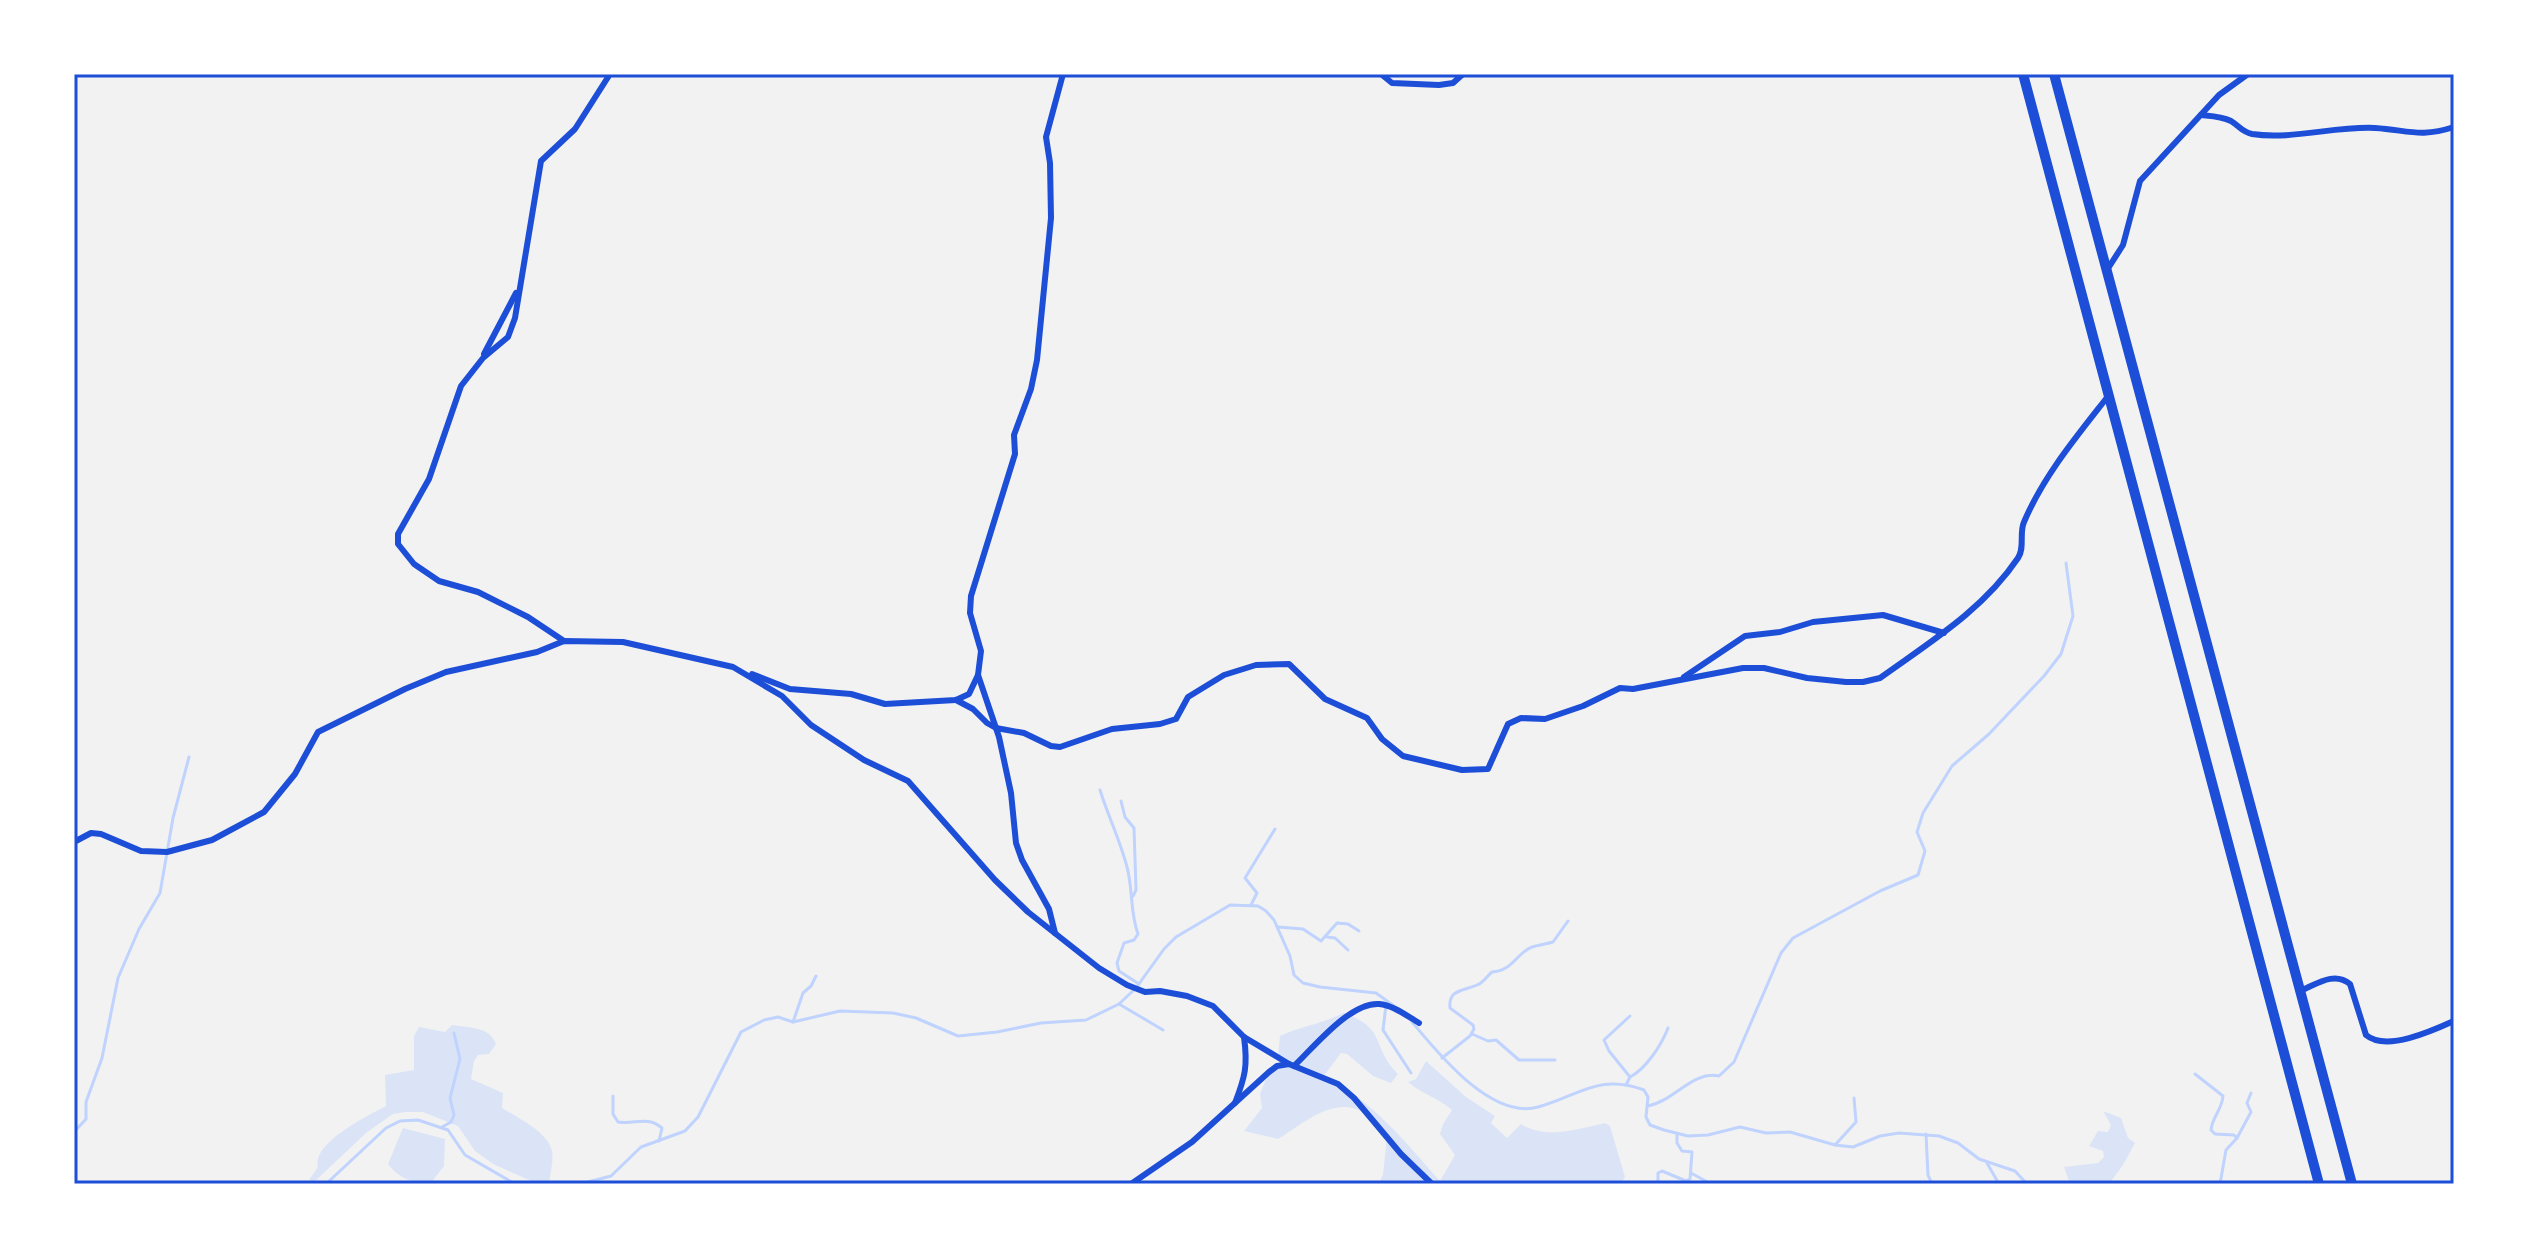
<svg xmlns="http://www.w3.org/2000/svg" width="2528" height="1258" font-family="'Public Sans',sans-serif">
<style>
.green{fill:#dbe4f7}
.lines{fill:none;stroke-linecap:round;stroke-linejoin:round}
.stream{stroke:#bfd3fe;stroke-width:3}
.minor{stroke:#1d4ed8;stroke-width:6}
.trunk{stroke:#1d4ed8;stroke-width:10}
.neatline{fill:none;stroke:#1d4ed8;stroke-width:3}
</style>
<rect width="100%" height="100%" fill="#f2f2f2"/>
<g class="green">
<path d="M1343,1013C1388,1028 1370,1046 1398,1074L1391,1083L1373,1076L1347,1054L1341,1053L1323,1077C1372,1099 1405,1142 1440,1181L1455,1155L1440,1134L1443,1124L1452,1110C1438,1098 1422,1094 1408,1082L1416,1079L1426,1061L1466,1097L1495,1116L1491,1123L1507,1138L1521,1124C1547,1140 1577,1129 1605,1123L1610,1126L1625,1177L1620,1184H1379L1383,1174L1387,1137C1380,1129 1373,1117 1365,1113C1334,1094 1303,1124 1278,1139L1244,1131L1262,1108L1260,1094L1269,1072L1287,1063L1278,1057L1280,1036C1301,1026 1322,1024 1343,1013Z"/>
<path d="M452,1025C469,1028 489,1026 496,1044L489,1054L478,1055L474,1061L471,1079L503,1093L502,1108C517,1117 549,1133 552,1151C554,1160 550,1174 549,1184H538L493,1164L475,1151L458,1126L423,1112H406L393,1114L366,1133L312,1184L309,1180L318,1167C312,1143 367,1116 386,1106L385,1075L414,1070V1036L419,1027L445,1032Z"/>
<polygon points="2103,1111 2121,1118 2128,1138 2135,1143 2123,1165 2109,1184 2070,1184 2064,1167 2098,1163 2104,1157 2103,1151 2089,1146 2098,1131 2108,1132 2111,1125"/>
<path d="M403,1128L445,1139L444,1166L430,1184C414,1184 398,1178 388,1164Z"/>
</g>
<g class="lines">
<g class="stream">
<path d="M1100,790C1108,816 1120,840 1127,867C1133,889 1130,913 1138,934L1134,940L1124,943L1117,963L1119,971L1139,984"/>
<polyline points="1121,801 1125,817 1134,828 1136,890 1133,896"/>
<polyline points="1251,905 1257,893 1245,878 1275,829"/>
<polyline points="1278,927 1303,929 1321,941 1337,923 1348,924 1359,931"/>
<polyline points="1327,937 1335,938 1348,950"/>
<polyline points="1119,1004 1163,1030"/>
<polyline points="1386,1005 1383,1030 1411,1073"/>
<polyline points="793,1022 803,993 811,986 816,976"/>
<path d="M1412,1022C1438,1053 1491,1120 1538,1107C1578,1096 1599,1073 1644,1090L1648,1097L1646,1117L1650,1125L1664,1130L1688,1136L1708,1135L1740,1127L1766,1133L1790,1132L1835,1145L1853,1147L1880,1136L1899,1133L1939,1136L1958,1143L1979,1159L2015,1171L2027,1184"/>
<polyline points="1472,1034 1488,1041 1496,1040 1519,1060 1555,1060"/>
<path d="M1442,1058L1470,1036L1474,1029L1473,1025L1450,1008C1448,989 1464,991 1477,985C1483,983 1487,976 1492,972C1513,971 1517,952 1532,947C1539,945 1546,944 1553,942L1568,921"/>
<path d="M2195,1074L2223,1096C2222,1110 2212,1117 2211,1130L2215,1134L2234,1135L2237,1138L2226,1150L2220,1184"/>
<path d="M1630,1077C1646,1069 1662,1044 1668,1028"/>
<polyline points="1626,1085 1630,1077 1609,1051 1604,1040 1630,1016"/>
<path d="M613,1096V1114L618,1122C635,1125 647,1115 662,1128L659,1141"/>
<path d="M1648,1106C1674,1101 1693,1070 1719,1076L1734,1062L1781,953L1793,938L1880,891L1918,875L1925,851L1917,832L1923,813L1952,766L1989,734L2044,676L2061,654L2073,616L2066,563"/>
<polyline points="442,1127 451,1122 454,1115 450,1098 460,1059 454,1033"/>
<polyline points="74,1132 86,1119 86,1102 102,1058 118,978 139,929 160,893 173,818 189,757"/>
<polyline points="1926,1134 1928,1175 1932,1184"/>
<polyline points="2237,1138 2251,1112 2247,1103 2251,1093"/>
<polyline points="1835,1145 1856,1122 1854,1098"/>
<polyline points="1987,1163 1999,1184"/>
<polyline points="1691,1173 1711,1184"/>
<polyline points="326,1184 386,1128 400,1121 418,1120 448,1130 465,1155 515,1184"/>
<polyline points="580,1184 611,1176 641,1147 685,1131 698,1117 741,1032 764,1020 778,1017 793,1022 840,1011 893,1013 916,1018 958,1036 997,1032 1041,1023 1086,1020 1119,1004 1136,988 1164,949 1176,937 1230,905 1258,906 1266,911 1274,920 1290,956 1294,975 1303,983 1320,987 1376,993 1394,1006"/>
<polyline points="1658,1184 1658,1173 1662,1171 1686,1181 1690,1179 1692,1152 1682,1151 1677,1143 1677,1134"/>
</g>
<g class="minor">
<polyline points="1381,74 1392,83 1439,85 1453,83 1463,74"/>
<path d="M2201,115C2212,116 2221,116 2231,121C2239,126 2242,132 2252,134C2292,140 2335,126 2375,128C2408,130 2420,138 2454,127"/>
<polyline points="2107,270 2123,245 2140,181 2219,95 2248,74"/>
<polyline points="484,354 516,293"/>
<polyline points="564,641 528,617 478,592 439,581 414,564 398,544 398,534 429,479 461,386 483,358 508,337 515,318 541,161 575,129 610,74"/>
<polyline points="752,674 790,689 851,694 885,704 956,700 969,694 978,675"/>
<polyline points="1684,677 1745,636 1780,632 1813,622 1883,615 1944,633"/>
<path d="M956,700L973,709L987,723L996,728L1024,733L1051,746L1060,747L1112,729L1160,724L1176,719L1188,697L1224,675L1256,665L1289,664L1325,699L1367,718L1382,739L1403,756L1462,770L1488,769L1508,724L1521,718L1545,719L1583,706L1620,688L1633,689L1743,668H1764L1807,678L1846,682H1863L1880,678C1930,642 1983,610 2018,558C2025,548 2019,533 2024,522C2044,475 2077,436 2109,395"/>
<polyline points="74,842 91,833 101,834 141,851 167,852 212,840 264,812 295,774 318,732 405,689 446,672 537,652 564,641 623,642 733,667 782,696 811,725 864,760 908,781 995,880 1028,912 1099,968 1127,985 1145,992 1160,991 1187,996 1213,1006 1244,1037 1289,1064"/>
<polyline points="1055,933 1049,909 1022,860 1016,843 1011,793 999,737 978,675 981,651 970,613 971,596 1015,454 1014,435 1031,389 1037,360 1051,218 1050,163 1046,137 1063,74"/>
<path d="M2300,991C2317,984 2334,971 2350,984L2366,1035C2386,1052 2432,1031 2454,1021"/>
<path d="M1294,1066C1314,1047 1350,1002 1379,1004C1393,1005 1407,1016 1419,1023"/>
<path d="M1235,1103C1245,1077 1248,1066 1244,1037"/>
<polyline points="1131,1184 1192,1142 1269,1072 1277,1066 1289,1064 1338,1084 1354,1098 1401,1154 1432,1184"/>
</g>
<g class="trunk">
<polyline points="2023,74 2319,1184"/>
<polyline points="2054,74 2352,1184"/>
</g>
</g>
<rect width="2528" height="1258" fill="none" stroke="#ffffff" stroke-width="152"/>
<rect x="76" y="76" width="2376" height="1106" class="neatline"/>
</svg>
